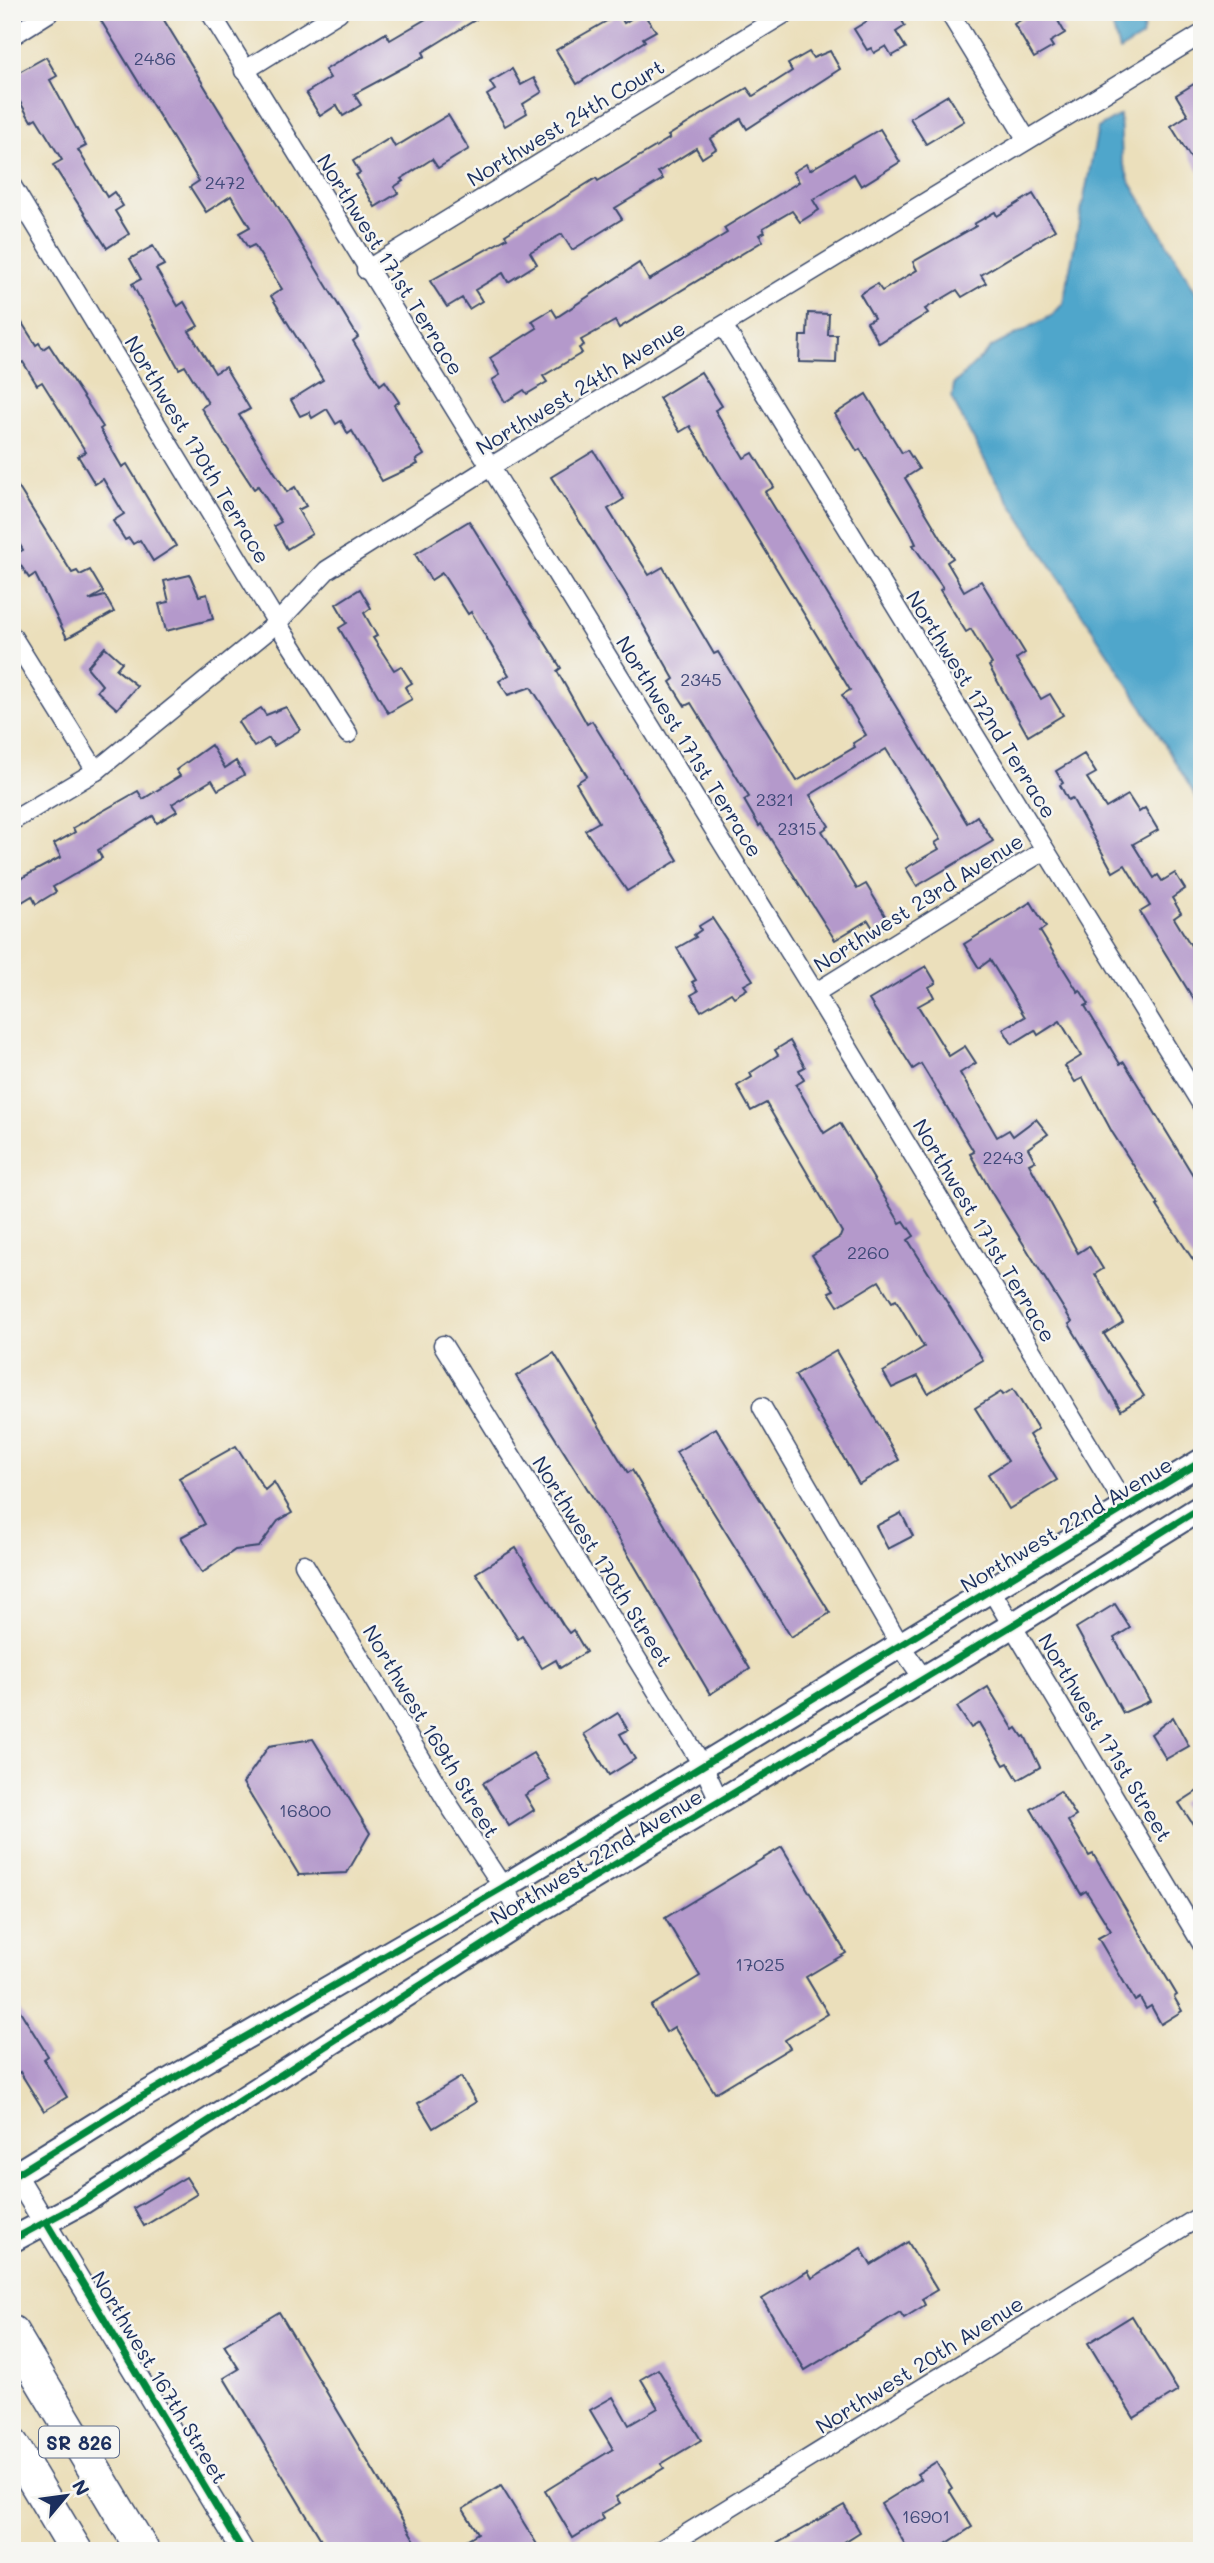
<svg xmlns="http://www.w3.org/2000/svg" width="1214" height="2563" font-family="Mali,sans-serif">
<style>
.water{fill:#4fa6cb;stroke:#356a94;stroke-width:2}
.building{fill:#b499cb}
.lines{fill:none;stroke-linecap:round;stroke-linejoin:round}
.minor-casing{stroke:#3a496c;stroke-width:21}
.tertiary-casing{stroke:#3a496c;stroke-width:24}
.secondary-casing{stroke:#3a496c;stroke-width:28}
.motorway-casing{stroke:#3a496c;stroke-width:35}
.minor{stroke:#fff;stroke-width:18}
.tertiary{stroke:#fff;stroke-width:21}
.secondary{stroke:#fff;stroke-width:24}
.motorway{stroke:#fff;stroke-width:32}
.cycleway-casing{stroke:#f6f6f2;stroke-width:11}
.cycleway{stroke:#00873e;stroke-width:7}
.labels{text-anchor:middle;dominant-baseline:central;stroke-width:5;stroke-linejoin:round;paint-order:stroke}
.number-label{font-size:18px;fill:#414a79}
.shield{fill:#f6f6f2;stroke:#5d6b8a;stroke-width:2}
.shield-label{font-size:19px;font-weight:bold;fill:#1b2f5e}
.street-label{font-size:21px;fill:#1b2f5e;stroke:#f6f6f2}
</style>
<rect width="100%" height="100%" fill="#f6f6f2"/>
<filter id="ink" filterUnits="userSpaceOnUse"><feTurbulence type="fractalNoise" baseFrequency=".0143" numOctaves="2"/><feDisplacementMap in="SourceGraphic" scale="14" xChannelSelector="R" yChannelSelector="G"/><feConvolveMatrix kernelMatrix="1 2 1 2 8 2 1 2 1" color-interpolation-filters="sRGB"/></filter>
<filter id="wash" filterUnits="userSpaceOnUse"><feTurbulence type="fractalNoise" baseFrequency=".00686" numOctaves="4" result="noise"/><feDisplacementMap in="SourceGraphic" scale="28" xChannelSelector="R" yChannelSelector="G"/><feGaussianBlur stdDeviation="1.57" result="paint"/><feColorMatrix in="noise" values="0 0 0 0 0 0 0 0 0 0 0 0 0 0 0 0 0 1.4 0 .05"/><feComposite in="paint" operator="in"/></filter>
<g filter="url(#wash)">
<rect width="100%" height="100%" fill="#ebdfbb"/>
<g class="water">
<polygon points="1109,12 1147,12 1142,37 1119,51"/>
<polygon points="1120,115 1122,159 1129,180 1202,302 1202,807 1140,703 993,476 952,399 954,384 992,347 1053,315 1063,303 1098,128"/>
</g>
<g id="blocks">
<g class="building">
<polygon points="112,12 159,12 358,337 353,341 380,385 385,381 399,402 394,405 424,455 416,460 418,464 382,481 352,431 348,434 341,421 336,424 327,409 312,418 309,412 300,416 291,400 323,380 271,296 282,289 254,245 248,248 239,233 250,227 231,196 206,212 190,187 199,181 100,19"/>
<polygon points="438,12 488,12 423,52 425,56 354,94 361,105 343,116 337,105 320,116 306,93 330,78 325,70 386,33 390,40"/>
<polygon points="642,12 656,31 643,38 645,41 577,84 556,50 619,14 624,23"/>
<polygon points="869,12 897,12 905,26 896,32 906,48 892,56 886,46 874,53 871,48 867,50 854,29 872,18"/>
<polygon points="1021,12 1053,12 1065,33 1050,42 1053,47 1034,58 1014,24 1024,18"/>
<polygon points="830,51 840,69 747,129 741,119 710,139 716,149 702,158 696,148 658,172 663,179 615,208 622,219 572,250 562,234 530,252 537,264 508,282 503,273 475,290 482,301 469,309 462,298 447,307 430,281 507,238 505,235 596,178 598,181 670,138 668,136 706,112 747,88 753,96 792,71 788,64 809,52 813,58"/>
<polygon points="46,57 57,76 50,80 86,146 78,150 107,197 114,192 123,206 115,211 129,234 107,248 53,165 62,160 36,118 31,121 12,88 12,76"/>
<polygon points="512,69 521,85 534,78 542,92 523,104 527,113 505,126 487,95 495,90 490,82"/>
<polygon points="1202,79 1202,176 1171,126 1188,115 1176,95"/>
<polygon points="948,95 964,121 926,144 910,118"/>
<polygon points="448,115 469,149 438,168 432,159 401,179 403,181 394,187 398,193 375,207 356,175 360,173 353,161 390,138 395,147"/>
<polygon points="880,129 900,162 861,186 854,174 813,200 819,210 800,222 792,211 763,228 765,232 759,235 763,241 619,328 615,321 581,340 584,345 579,348 582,353 543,376 547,382 527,394 524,390 505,402 492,380 500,375 490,358 537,328 532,321 552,309 557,317 639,263 649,280 727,233 724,228 799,182 793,172 806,164 810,170"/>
<polygon points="1033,194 1055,230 981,275 986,283 962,297 957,290 925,309 928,313 879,343 867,322 874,318 860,294 877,284 882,291 917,270 913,262 976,226 974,224 995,212 997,216"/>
<polygon points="153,246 164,265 156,269 178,306 184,302 198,326 189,331 215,373 225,367 250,409 239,415 287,492 295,487 306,506 298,510 312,534 287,549 274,526 281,522 258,486 254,489 215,430 201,408 208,403 185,366 179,369 132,284 141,279 130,259"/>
<polygon points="12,307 36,345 39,343 43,349 49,345 103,427 100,429 122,467 127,464 176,546 153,561 140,540 133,544 129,538 125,540 113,521 124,514 103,479 95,484 78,456 86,452 42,382 37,385 23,362 12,368"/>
<polygon points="808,313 829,314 828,335 837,335 836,363 799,362 800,336 807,336"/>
<polygon points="701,372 722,406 715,410 744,458 753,453 774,487 765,492 967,823 977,816 993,841 917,886 906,868 939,849 935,843 941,839 886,749 810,795 829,826 822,831 857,889 866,884 890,924 876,933 868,920 835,940 761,824 759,826 744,800 749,797 691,703 685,706 670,682 674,679 624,591 551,477 594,451 624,499 608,509 619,527 649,575 663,567 714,654 718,652 797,781 855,747 853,743 866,735 842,695 850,690 690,426 680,432 659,398"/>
<polygon points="866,394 902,453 907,450 919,469 905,478 953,558 947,562 964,591 981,581 1025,653 1016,659 1041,699 1050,694 1063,715 1028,736 989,666 992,664 971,629 966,632 940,590 943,588 913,545 916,544 910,531 860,449 857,451 835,414"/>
<polygon points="12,477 72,573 77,571 80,575 90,570 103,592 89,600 105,596 114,612 67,638 35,574 29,578 14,555 23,550 12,532"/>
<polygon points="469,521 561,668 557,671 587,724 592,721 678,860 627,891 585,830 599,822 576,783 587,776 566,742 531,687 508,695 499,681 509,675 471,612 468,614 442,573 431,580 415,554"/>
<polygon points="190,575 199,596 207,594 213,619 166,631 159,604 169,602 164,581"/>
<polygon points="360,589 371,608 364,613 377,636 373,638 394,670 401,666 412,683 405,687 412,699 388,713 339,628 347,623 336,604"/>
<polygon points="105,647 122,662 116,669 137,686 117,709 97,691 102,685 87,667"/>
<polygon points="286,707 300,730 274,746 269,738 254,747 238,722 261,708 266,715"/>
<polygon points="211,745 225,768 236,761 244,775 218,790 212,780 172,804 177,811 157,823 153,816 98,850 102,858 53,887 56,892 36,904 32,896 12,908 12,883 61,857 54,844 75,832 73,828 138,791 143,799 180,776 176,770"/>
<polygon points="1084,754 1096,773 1087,778 1106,808 1128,795 1139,812 1145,808 1158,830 1133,844 1154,878 1158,875 1162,881 1175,873 1185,889 1172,898 1181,913 1174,918 1193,949 1202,944 1202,1013 1140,912 1150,906 1125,865 1113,872 1072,798 1068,800 1060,785 1063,783 1056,771"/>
<polygon points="1031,902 1046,927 1040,931 1078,992 1080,990 1089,1004 1085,1006 1120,1064 1124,1062 1202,1190 1202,1273 1157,1206 1159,1205 1112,1132 1083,1078 1075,1082 1065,1066 1081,1056 1060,1021 1038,1035 1035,1030 1012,1044 1003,1029 1025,1017 990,960 979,968 964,944"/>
<polygon points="712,918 753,980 744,985 747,989 734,997 731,993 701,1011 691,995 698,991 692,982 696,980 677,948 696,937 694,935 701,930 699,926"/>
<polygon points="926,966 936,983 929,987 934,997 918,1006 949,1056 965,1046 976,1063 960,1073 997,1137 1009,1130 1013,1136 1036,1119 1048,1134 1028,1148 1035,1161 1029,1164 1078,1253 1089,1246 1103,1269 1095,1274 1123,1322 1104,1334 1144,1396 1121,1410 1069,1324 1072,1322 993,1195 970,1154 974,1152 921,1064 913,1069 869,1000"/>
<polygon points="790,1041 805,1067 799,1070 804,1080 796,1085 824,1133 840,1123 900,1223 904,1221 914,1236 908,1240 983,1360 928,1393 918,1376 892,1388 883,1372 924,1347 896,1300 892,1302 879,1281 838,1306 829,1292 834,1290 812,1255 840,1237 842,1232 766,1103 751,1111 737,1086 752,1077 750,1073 778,1055 775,1050"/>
<polygon points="836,1351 899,1460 859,1484 795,1375"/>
<polygon points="554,1353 628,1473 632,1470 750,1669 710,1694 616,1534 516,1376"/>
<polygon points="1013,1389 1038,1429 1029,1435 1057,1480 1009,1509 988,1474 1008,1461 975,1408 1001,1392 1003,1395"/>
<polygon points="716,1428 830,1613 791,1637 676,1452"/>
<polygon points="236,1446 265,1490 274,1482 292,1513 278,1521 259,1547 235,1550 202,1573 181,1537 205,1524 179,1478"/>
<polygon points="901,1513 913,1536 888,1549 876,1526"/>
<polygon points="516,1548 563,1625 569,1633 573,1630 586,1652 560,1668 556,1660 542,1668 522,1636 518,1639 476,1573"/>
<polygon points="1115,1604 1130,1628 1114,1638 1150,1701 1123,1713 1076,1628"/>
<polygon points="988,1687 1014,1730 1017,1728 1023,1737 1025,1736 1040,1767 1018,1780 1008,1763 1004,1765 979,1723 971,1728 957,1707"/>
<polygon points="618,1713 628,1730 620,1734 635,1759 609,1775 584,1734"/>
<polygon points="1173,1717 1189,1746 1166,1759 1151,1734"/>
<polygon points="313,1739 370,1833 347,1873 299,1875 243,1783 269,1746"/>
<polygon points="533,1753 550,1780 525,1795 534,1810 509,1826 483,1783"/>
<polygon points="1202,1788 1202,1838 1179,1803"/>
<polygon points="1060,1791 1076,1816 1068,1821 1089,1856 1093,1854 1177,1995 1174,1997 1182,2011 1161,2024 1151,2006 1146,2009 1140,1998 1135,2001 1098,1938 1111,1931 1086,1891 1081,1894 1031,1809"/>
<polygon points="782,1847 846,1953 806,1977 828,2014 785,2040 790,2048 715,2093 674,2027 666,2032 651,2006 700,1976 665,1918"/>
<polygon points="12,1998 48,2056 44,2059 67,2097 44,2111 20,2072 12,2077"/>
<polygon points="461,2077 476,2102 433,2128 418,2103"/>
<polygon points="186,2177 197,2194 144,2226 134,2208"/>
<polygon points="908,2242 937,2290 922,2299 925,2305 904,2318 900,2312 805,2370 762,2299 808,2271 812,2278 861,2248 871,2265"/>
<polygon points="279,2312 421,2551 328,2551 224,2378 239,2369 224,2345"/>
<polygon points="1132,2316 1178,2391 1134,2418 1088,2343"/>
<polygon points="658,2369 701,2440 661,2464 664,2468 616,2497 620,2503 601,2514 604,2519 573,2538 545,2491 613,2449 590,2410 613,2397 629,2425 658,2408 641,2379"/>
<polygon points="936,2462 952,2488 949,2490 972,2527 935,2551 909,2551 881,2504 921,2479 917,2474"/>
<polygon points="501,2486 530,2533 541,2551 473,2551 466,2540 478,2533 463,2509"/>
<polygon points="844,2505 860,2532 830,2551 764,2551"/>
</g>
</g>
</g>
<g filter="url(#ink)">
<use href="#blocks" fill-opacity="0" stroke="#3a496c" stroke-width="2"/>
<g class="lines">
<g class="minor-casing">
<g id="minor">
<polyline points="210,12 815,993 1126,1507"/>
<polyline points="949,12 1027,140"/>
<polyline points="12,36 50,12"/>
<polyline points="244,71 339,12"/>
<polyline points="12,186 277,623 348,734"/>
<polyline points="366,270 787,12"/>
<polyline points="724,327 1202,1105"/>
<polyline points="12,636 96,771"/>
<polyline points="12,821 96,771 277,623 327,570 490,467 1202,34"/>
<polyline points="815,993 1045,850"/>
<polyline points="443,1345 703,1766 720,1802"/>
<polyline points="762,1407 900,1645 923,1678"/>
<polyline points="304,1564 451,1808 524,1919"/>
<polyline points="991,1590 1202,1944"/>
<polyline points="659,2551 1202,2215"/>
</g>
</g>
<g class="tertiary-casing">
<polyline id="tertiary" points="12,2169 243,2551"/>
</g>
<g class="secondary-casing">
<g id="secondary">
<polyline points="12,2177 131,2103 502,1888 1202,1461"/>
<polyline points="12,2240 79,2204 524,1919 1013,1625 1202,1507"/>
</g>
</g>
<g class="motorway-casing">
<g id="motorway">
<polyline points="12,2332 143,2551"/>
<polyline points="12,2444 76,2551"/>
</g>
</g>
<use href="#minor" class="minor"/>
<use href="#tertiary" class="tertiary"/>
<use href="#secondary" class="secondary"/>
<use href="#motorway" class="motorway"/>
<g class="cycleway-casing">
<g id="cycleway">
<polyline points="12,2177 131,2103 502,1888 1202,1461"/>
<polyline points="46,2222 243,2551"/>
<polyline points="12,2240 79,2204 524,1919 1013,1625 1202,1507"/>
</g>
</g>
<use href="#cycleway" class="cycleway"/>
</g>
</g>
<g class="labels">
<g class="number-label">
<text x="155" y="58">2486</text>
<text x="225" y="182">2472</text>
<text x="701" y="679">2345</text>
<text x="775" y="799">2321</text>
<text x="797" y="828">2315</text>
<text x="1003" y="1157">2243</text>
<text x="868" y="1252">2260</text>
<text x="305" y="1810">16800</text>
<text x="760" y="1964">17025</text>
<text x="926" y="2516">16901</text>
</g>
<rect class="shield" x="39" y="2426.5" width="80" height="31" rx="5"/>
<g class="shield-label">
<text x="79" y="2442">SR 826</text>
</g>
<g class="street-label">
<text transform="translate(565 122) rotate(-31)">Northwest 24th Court</text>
<text transform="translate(391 264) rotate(58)">Northwest 171st Terrace</text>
<text transform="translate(580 387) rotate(-31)">Northwest 24th Avenue</text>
<text transform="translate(198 449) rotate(59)">Northwest 170th Terrace</text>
<text transform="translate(982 704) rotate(58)">Northwest 172nd Terrace</text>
<text transform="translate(690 746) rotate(58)">Northwest 171st Terrace</text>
<text transform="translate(918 902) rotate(-32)">Northwest 23rd Avenue</text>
<text transform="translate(985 1230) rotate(59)">Northwest 171st Terrace</text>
<text transform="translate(1066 1524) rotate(-31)">Northwest 22nd Avenue</text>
<text transform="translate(603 1561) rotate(58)">Northwest 170th Street</text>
<text transform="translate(432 1731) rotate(59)">Northwest 169th Street</text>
<text transform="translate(1106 1737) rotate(59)">Northwest 171st Street</text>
<text transform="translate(596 1856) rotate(-31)">Northwest 22nd Avenue</text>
<text transform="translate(919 2364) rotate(-32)">Northwest 20th Avenue</text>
<text transform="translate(160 2377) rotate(59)">Northwest 167th Street</text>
</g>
</g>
<rect width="1214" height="2563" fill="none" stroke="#f6f6f2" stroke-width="42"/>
<g transform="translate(66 2496) rotate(61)" stroke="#f6f6f2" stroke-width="5" paint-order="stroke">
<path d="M0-5L12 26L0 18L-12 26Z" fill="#1b2f5e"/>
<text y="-10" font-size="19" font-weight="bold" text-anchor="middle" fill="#1b2f5e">N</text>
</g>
</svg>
